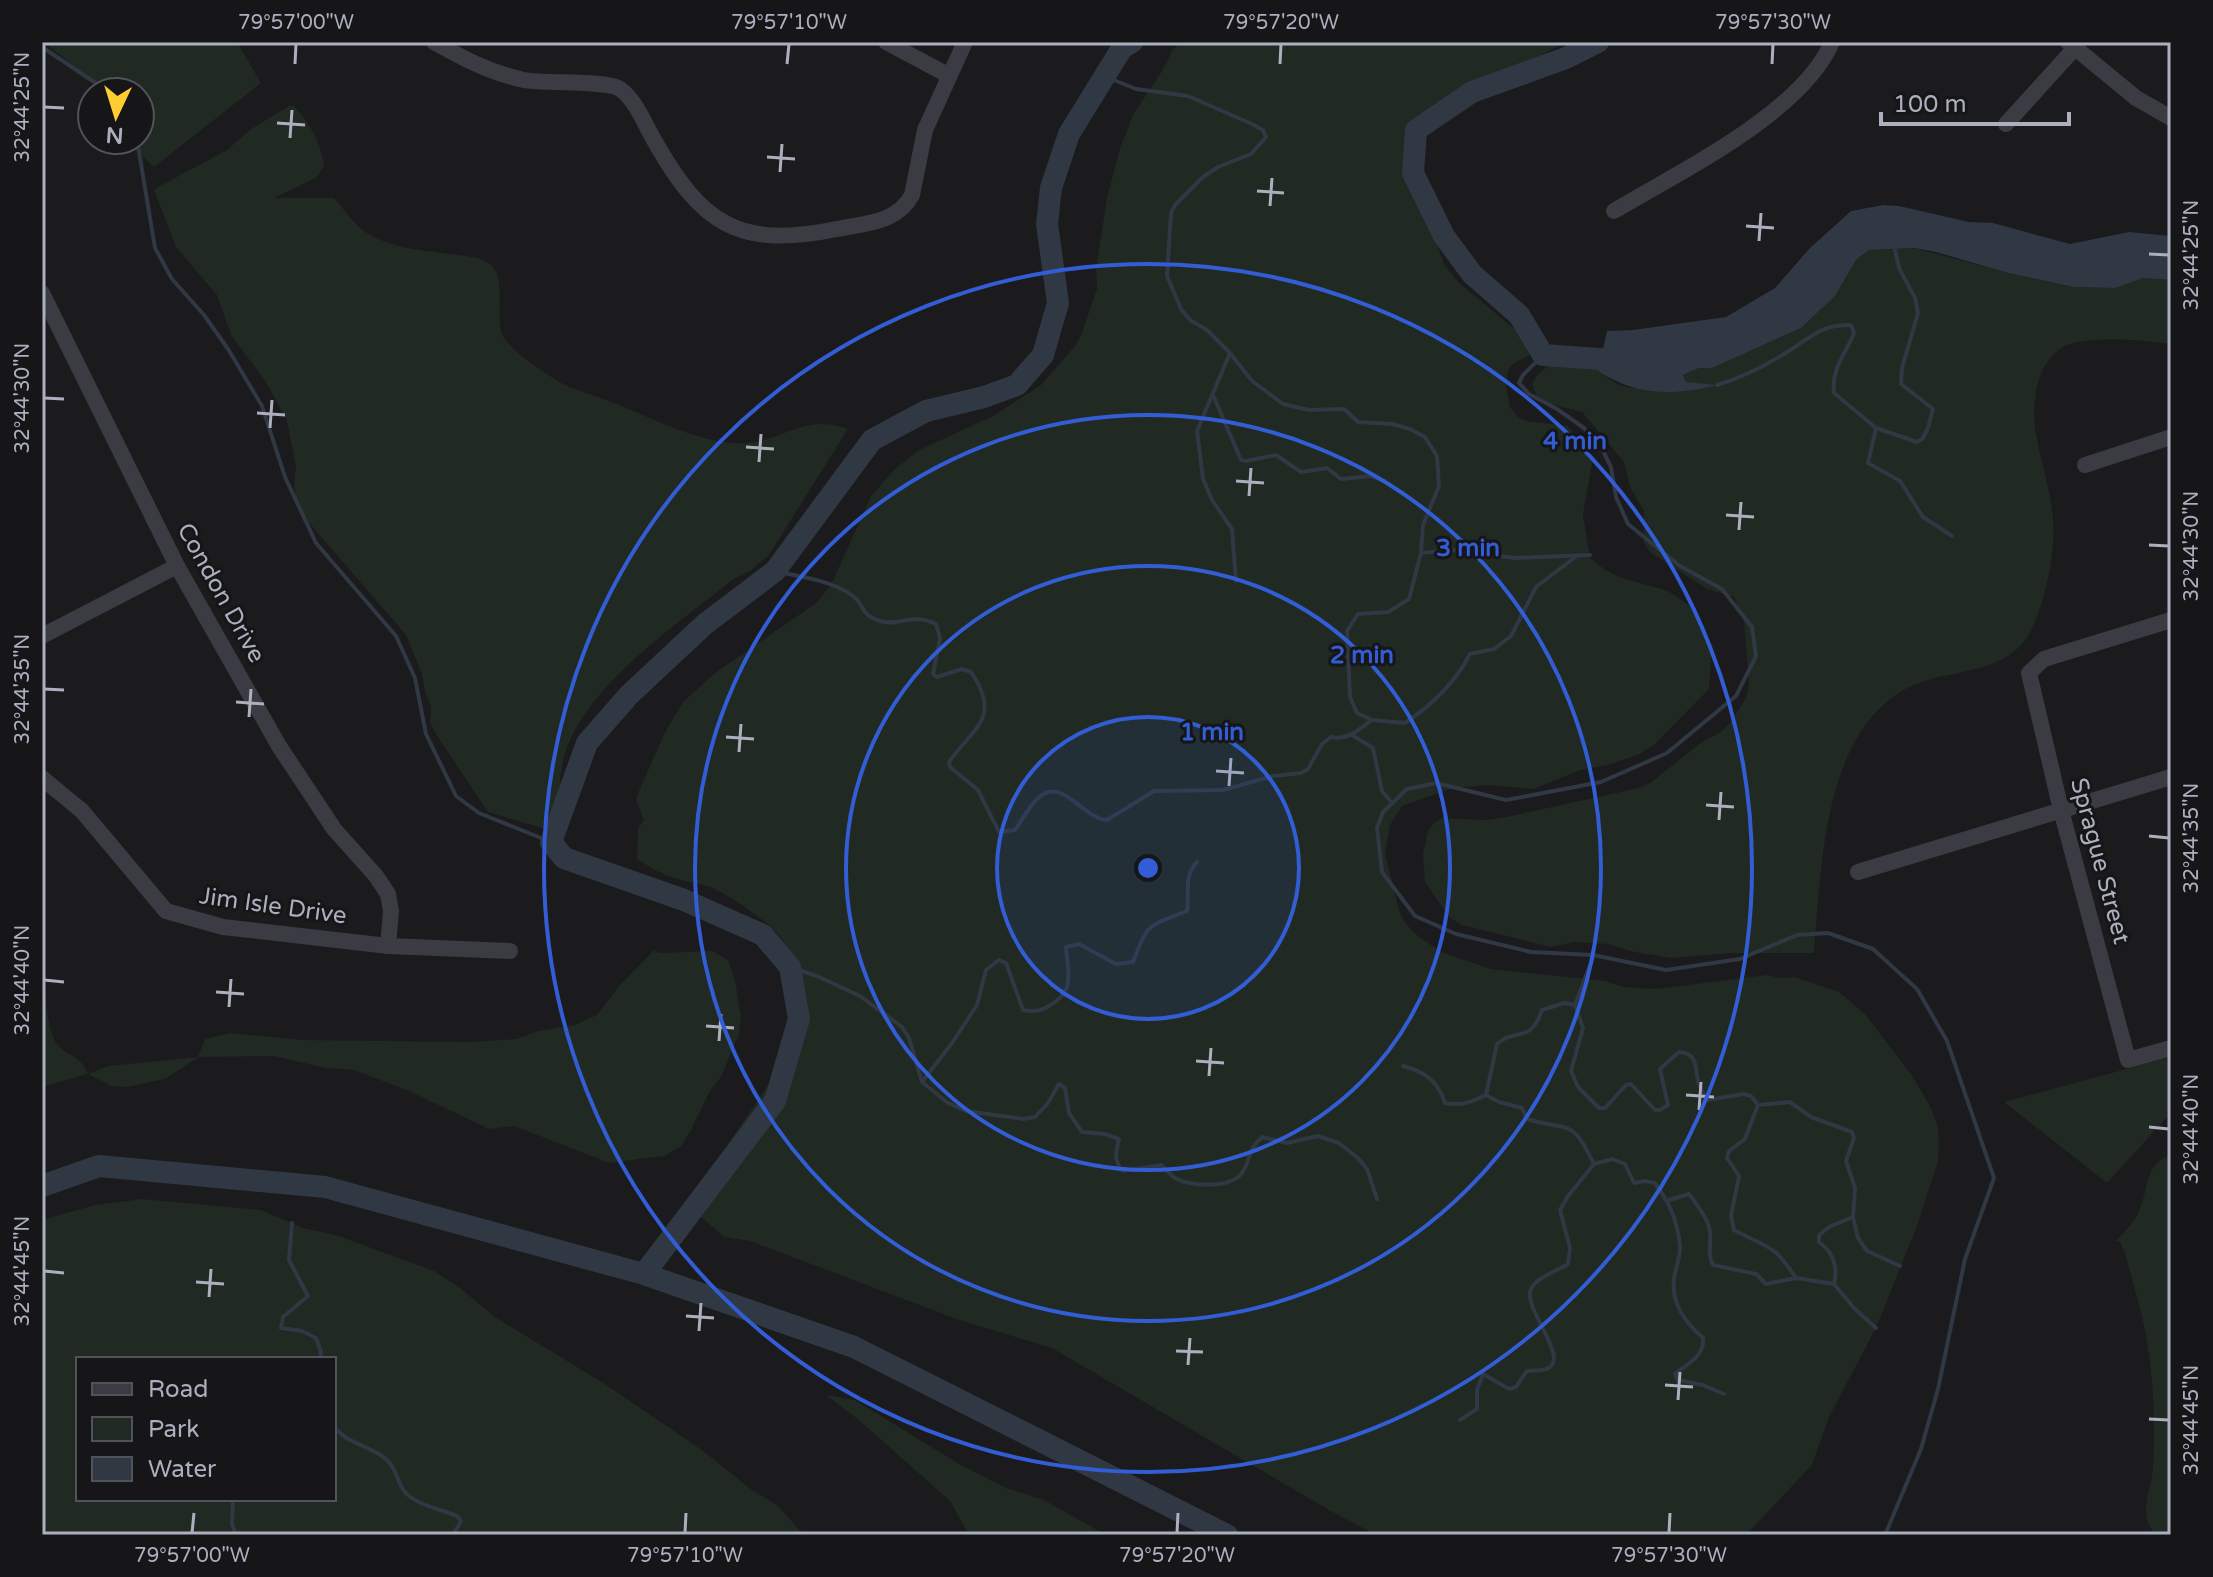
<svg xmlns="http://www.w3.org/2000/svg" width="2213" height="1577" font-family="'Varela Round',sans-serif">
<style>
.green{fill:#202922;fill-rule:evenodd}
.water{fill:#2f3843}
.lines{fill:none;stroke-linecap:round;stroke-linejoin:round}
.stream{stroke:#2f3843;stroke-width:4}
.river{stroke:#2f3843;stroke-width:22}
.minor{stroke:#3b3c43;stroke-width:16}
.ticks{fill:none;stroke:#acb0be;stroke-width:3}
.ring{fill:none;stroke:#325dd4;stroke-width:4}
.labels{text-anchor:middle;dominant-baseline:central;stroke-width:6;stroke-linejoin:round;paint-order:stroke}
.street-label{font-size:24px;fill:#acb0be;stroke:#161518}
.centre{fill:#325dd4;stroke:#161518;stroke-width:4}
.ring-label{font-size:24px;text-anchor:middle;font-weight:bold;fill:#325dd4;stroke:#161518;stroke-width:6;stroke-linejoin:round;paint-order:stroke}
.neatline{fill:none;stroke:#acb0be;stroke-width:3}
.ticks-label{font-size:20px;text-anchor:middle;fill:#acb0be}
</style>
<rect width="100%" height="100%" fill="#1b1a1d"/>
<g class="green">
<polygon points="44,42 237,42 261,83 154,167 143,157 134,140 140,140 140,92 101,92 89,78"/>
<path d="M1181,42H1566L1516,68L1479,82L1448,102L1427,134L1419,167L1434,237L1444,264L1458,282L1533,344L1534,353L1514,363L1508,370L1506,386L1510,407L1518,417L1527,421L1567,426L1590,449L1592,464L1583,514L1590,558L1604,569L1619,577L1668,591L1689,605L1712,647L1709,689L1655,744L1640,754L1608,765L1580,770L1534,789L1488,785L1453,788L1402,806L1390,825L1385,853L1399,910L1405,923L1420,938L1444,953L1491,969L1606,981L1623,987L1655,989L1767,975L1780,978L1794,977L1839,992L1866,1015L1913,1077L1931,1108L1938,1127L1939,1142L1938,1161L1916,1229L1876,1328L1829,1417L1812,1465L1746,1535H1376L1329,1510L1052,1348L959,1320L750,1241L724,1237L699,1215C698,1174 756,1109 776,1072C788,1052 795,1026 798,1003C803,970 789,939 761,919C745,907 729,895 710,887C698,883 686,882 674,878C661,874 649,867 637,859L638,828L644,820L636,800L639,791L664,734L683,702L715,673L816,603L831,585L871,496L895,469L919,450L993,416L1041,385L1075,346L1081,335L1097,289L1096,268L1107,198L1120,148L1134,113L1162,71L1173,49Z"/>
<path d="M289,106H294C310,123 321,143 324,166L316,178L274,198H334C344,209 354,225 367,233C391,248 422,250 449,254C463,256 479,256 490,264C507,276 495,316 502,334C510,351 537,367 553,378C568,389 591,394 609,401C651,417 702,446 748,443C783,440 806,413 848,429L769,555L750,571L732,580C675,627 577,690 562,766C558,787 561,811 559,833L488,812L436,734L430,722L431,706L425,692L422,674L406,635L298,510L294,486L296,467L287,421L266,382L231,335L217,295L176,247L154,190L158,187L227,150L251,129Z"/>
<path d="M1914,248L2008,273L2074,287L2115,288L2143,278L2171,280V344C2147,340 2084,335 2063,347C2036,363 2031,404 2036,434C2041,462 2050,488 2053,517C2056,550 2046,604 2029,634C2011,666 1971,670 1939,677C1823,701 1822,859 1814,953H1733L1672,958L1634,952L1608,944L1574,942L1551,947L1462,925L1449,917L1425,882L1423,854L1428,831L1435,822L1443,818L1486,820L1506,817L1639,788L1650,783L1702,742L1721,732L1730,723L1746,698L1749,684L1744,620L1734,597L1707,589L1651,553L1644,543V511L1630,487L1624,462L1582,412L1539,401L1532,385C1541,362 1568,356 1589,366C1603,371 1612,385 1627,387C1647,391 1691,386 1714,386L1686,382L1683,375L1699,368H1712L1801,328L1835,296L1856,260L1869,250Z"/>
<path d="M42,950C47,972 43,1026 57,1044C69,1058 79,1053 88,1074L108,1066L198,1057L205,1039L230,1033L304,1040L468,1042L517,1039L538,1031L574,1025L597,1015L620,985L654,950L659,953L712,951L728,960L735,980L741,1017L739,1034L721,1077L710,1091L691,1130L681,1146L664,1156L609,1163L514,1126L489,1129L409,1091L354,1070L326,1068L274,1056L199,1057L165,1079L127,1087L111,1086L88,1074L42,1087Z"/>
<polygon points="2171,1057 2171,1113 2107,1183 2004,1102"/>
<path d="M2171,1155V1531L2158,1535C2135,1520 2152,1489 2153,1467C2155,1429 2154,1387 2148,1349C2144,1317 2133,1285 2125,1253L2120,1242L2116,1241C2124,1232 2134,1223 2139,1211C2150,1187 2143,1165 2171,1155Z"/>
<path d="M142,1199L261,1210L303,1228L336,1235L434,1271L459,1287L495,1317L605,1384L702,1450L752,1490L777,1505L804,1535H42V1220L95,1205ZM78,1359H334V1499H78Z"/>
<polygon points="826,1395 855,1400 959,1464 1006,1488 1044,1500 1106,1535 969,1535 950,1501 860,1421"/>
</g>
<path class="water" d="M1883,205L1899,206L1969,222L1993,223L2070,244L2129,232L2171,236V280L2143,278L2115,288L2074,287L2008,273L1936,252L1914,248L1869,250L1856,260L1835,296L1801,328L1712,368H1699L1683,375L1686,382L1717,385C1674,396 1636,396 1598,371L1607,331L1633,330L1726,317L1775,288L1810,248L1851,211Z"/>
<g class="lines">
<g class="stream">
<polyline points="42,47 109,92"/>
<path d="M1104,76L1136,89L1188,96L1252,124L1263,130L1266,137L1251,154L1218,167L1203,177L1175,205L1171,213L1167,276L1181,309L1190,320L1207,330L1230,353L1252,381L1283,404L1309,410L1344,409L1358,422L1392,424L1410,429L1425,437L1437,456L1439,486L1423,525L1421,553L1409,599L1388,612L1358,614L1347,631L1350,697L1357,713L1372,720L1405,723C1432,705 1455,683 1470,654L1494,649L1511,636L1536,587L1578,555"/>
<polyline points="137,140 155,248 172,279 204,315 228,349 262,406 285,477 316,543 396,636 415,678 426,734 456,796 479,813 551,842"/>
<polyline points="1230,353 1197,431 1203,479 1212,500 1232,529 1236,581"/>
<polyline points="1543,355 1523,375 1519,383 1529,394 1557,409 1584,428 1601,447 1611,467 1616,497 1628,524 1680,566 1722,589 1752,627 1756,656 1736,696 1667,753 1601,782 1506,800 1436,783 1407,789 1383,812 1377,828 1382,872 1415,916 1456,934 1531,952 1593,955 1666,970 1740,959 1797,935 1828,933 1873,949 1917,989 1947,1041 1994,1178 1965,1259 1938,1389 1921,1449 1885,1535"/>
<path d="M1717,385C1744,377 1771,363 1795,347C1816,333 1823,325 1851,325L1854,333C1846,354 1831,368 1834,393L1876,428L1917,442L1923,438L1928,428L1933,409L1901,384L1902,368L1918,313L1915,298L1899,268L1895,250"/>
<polyline points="1213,395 1241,460 1246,461 1276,455 1301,472 1327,468 1341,479 1371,476 1385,481"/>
<polyline points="1876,428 1868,463 1900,481 1923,517 1952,536"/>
<polyline points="1421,553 1453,550 1515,558 1590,555"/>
<path d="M775,571C800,577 832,580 853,596C866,606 858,613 880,621C898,627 912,612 936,624L940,638L933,674L937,677L962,669L971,672C1002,718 974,727 949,762L950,767L978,790L999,832L1015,830C1022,820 1028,808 1037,799C1061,774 1083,819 1107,820L1154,791L1223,790L1273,776L1301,773L1308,769L1322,744L1331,737C1348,741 1359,729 1372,720"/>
<polyline points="1352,735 1373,748 1382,791 1392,803"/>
<path d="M1593,957L1575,1005L1583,1028L1571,1071L1578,1087L1599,1108H1605L1626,1085L1631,1084L1655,1110H1660L1668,1105L1660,1069L1679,1052C1698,1053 1695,1068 1698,1081C1700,1088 1704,1094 1707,1100L1744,1094L1751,1096L1758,1105"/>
<path d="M790,967L817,976L860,996L902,1027L909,1038L922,1082L948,1103L966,1111L1023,1119L1035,1117L1048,1103L1059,1084L1065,1088L1069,1113L1082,1132L1105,1134L1119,1139C1116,1152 1113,1161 1123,1171L1161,1165C1166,1169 1170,1175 1175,1178C1189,1186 1229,1189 1241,1174C1251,1162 1246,1151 1262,1137L1287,1143L1318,1136L1339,1143L1358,1158L1367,1169L1377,1199"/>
<path d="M1403,1066C1425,1072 1438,1081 1445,1103C1462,1106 1472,1102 1486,1095"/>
<path d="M922,1082L952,1043L977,1005L986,970L999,960L1006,963L1023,1010C1032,1012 1039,1012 1047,1007C1076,992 1068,975 1066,947L1079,944L1116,964L1133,962C1149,921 1147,927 1187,911C1190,893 1183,876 1197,862"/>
<path d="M1486,1095L1497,1044C1516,1027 1530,1045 1542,1010L1564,1003L1575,1005"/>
<path d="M1486,1095L1499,1102L1522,1108L1527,1119C1571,1132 1571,1117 1594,1164"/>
<polyline points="1758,1105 1790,1102 1811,1117 1852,1132 1854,1138 1846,1161 1855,1188 1853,1217 1858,1238 1867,1251 1900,1266"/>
<path d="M1758,1105L1745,1139L1729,1151L1727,1158L1739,1176L1731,1216L1734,1230C1769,1249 1772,1242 1796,1278"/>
<path d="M1669,1200L1689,1194C1696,1204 1706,1215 1709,1227C1713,1241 1706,1252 1713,1265L1756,1274L1766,1284L1796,1278L1834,1284L1854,1308L1876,1328"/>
<polyline points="292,1223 289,1260 308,1296 283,1317 281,1328 302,1331 316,1338 321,1352 320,1359"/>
<path d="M1834,1284C1838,1267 1834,1253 1819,1242V1235L1829,1227L1853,1217"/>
<path d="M1460,1420L1477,1409V1390L1483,1374L1509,1389L1516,1387L1527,1371C1533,1370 1541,1371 1546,1369C1573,1360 1522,1309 1531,1289C1537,1277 1557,1271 1568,1264L1570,1248L1560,1210L1568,1196L1594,1164L1612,1159L1625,1164L1634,1183L1645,1181L1655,1183C1669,1202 1678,1221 1680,1247C1680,1258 1676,1267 1674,1278C1671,1304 1685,1322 1703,1338C1705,1356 1687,1364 1675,1374L1678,1380L1703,1385L1724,1394"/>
<path d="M334,1426C347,1445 371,1445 387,1460C397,1469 397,1483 405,1492C417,1506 442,1509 457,1516L461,1521L453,1535"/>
<polyline points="233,1499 232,1524 236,1535"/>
</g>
<g class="river">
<polyline points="1598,42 1566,58 1472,92 1416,130 1413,173 1444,236 1472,274 1519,315 1543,355 1628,361"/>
<polyline points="42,1186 99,1166 325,1187 644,1274 854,1347 1227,1535"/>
<polyline points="644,1274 775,1101 799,1019 790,967 763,935 684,900 564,858 551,842 587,743 629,695 705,624 775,571 872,440 926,411 984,397 1017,385 1043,355 1058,303 1047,224 1051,188 1069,134 1122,48 1132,42"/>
</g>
<g class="minor">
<path d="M434,42C463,58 490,73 524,80C545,84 607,80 620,89C636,100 645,125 654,140C702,225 739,249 837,229C866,223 897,223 912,195L925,130L965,42"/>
<polyline points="886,42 948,75"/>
<polyline points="2068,42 2136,98 2171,118"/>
<polyline points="2006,124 2074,49"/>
<path d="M1614,211C1679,172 1802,113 1832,42"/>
<polyline points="42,293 177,566 279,746 334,829 376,876 388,894 391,911 388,946"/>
<polyline points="2085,465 2171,437"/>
<polyline points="2171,620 2044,659 2029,673 2061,810 2128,1060 2171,1048"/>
<polyline points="42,636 177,566"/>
<polyline points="42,778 82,811 166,911 223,927 388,946 510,951"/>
<polyline points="1858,872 2171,777"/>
</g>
</g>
<path class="ticks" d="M295,64L296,44M787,64L789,44M1280,64L1281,44M1772,64L1773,44M44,107L64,108M277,123L305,125M290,138L292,110M767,157L795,159M780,172L782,144M1257,191L1284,193M1270,206L1272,178M1746,226L1774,228M1759,241L1761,213M2149,254L2169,255M44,398L64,399M257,413L285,415M270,428L272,400M746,447L774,449M759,462L761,434M1236,481L1264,483M1249,496L1251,468M1726,515L1754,517M1739,530L1741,502M2149,545L2169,546M44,689L64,690M236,702L264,704M249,717L251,689M726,737L754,739M739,752L741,724M1216,771L1244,773M1229,786L1231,758M1706,805L1734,807M1719,820L1721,792M2149,836L2169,838M44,980L64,982M216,992L244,994M229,1007L231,979M706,1026L734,1028M719,1041L721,1014M1196,1061L1224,1063M1209,1076L1211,1048M1686,1095L1714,1097M1699,1110L1701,1082M2149,1127L2169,1129M44,1271L64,1273M196,1282L224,1284M209,1297L211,1269M686,1316L714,1318M699,1331L701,1303M1176,1351L1203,1352M1188,1365L1190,1338M1665,1385L1693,1387M1678,1400L1680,1372M2149,1419L2169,1420M192,1533L194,1513M685,1533L686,1513M1177,1533L1178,1513M1669,1533L1670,1513"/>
<circle cx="1148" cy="868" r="151" fill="#325dd4" fill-opacity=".12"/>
<g class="ring">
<circle cx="1148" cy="868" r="151"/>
<circle cx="1148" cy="868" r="302"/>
<circle cx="1148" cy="868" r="453"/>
<circle cx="1148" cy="868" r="604"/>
</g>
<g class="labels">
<g class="street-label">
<text transform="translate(221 593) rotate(61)">Condon Drive</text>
<text transform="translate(2100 861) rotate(75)">Sprague Street</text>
<text transform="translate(273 906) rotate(8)">Jim Isle Drive</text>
</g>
</g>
<circle cx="1148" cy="868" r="12" class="centre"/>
<g class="ring-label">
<text x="1575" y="449">4 min</text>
<text x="1468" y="556">3 min</text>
<text x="1362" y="663">2 min</text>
<text x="1212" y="740">1 min</text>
</g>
<rect width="2213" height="1577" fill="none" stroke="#161518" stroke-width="88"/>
<rect x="76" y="1357" width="260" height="144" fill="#161518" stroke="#52535a" stroke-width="2"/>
<rect x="92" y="1383" width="40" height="12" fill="#3b3c43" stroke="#52535a" stroke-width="2"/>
<text x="148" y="1397" font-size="24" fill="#acb0be">Road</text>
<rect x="92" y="1417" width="40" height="24" fill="#202922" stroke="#52535a" stroke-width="2"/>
<text x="148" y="1437" font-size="24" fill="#acb0be">Park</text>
<rect x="92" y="1457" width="40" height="24" fill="#2f3843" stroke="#52535a" stroke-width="2"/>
<text x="148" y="1477" font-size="24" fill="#acb0be">Water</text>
<g transform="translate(116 116) rotate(184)"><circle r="38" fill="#161518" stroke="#52535a" stroke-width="2"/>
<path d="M0-6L14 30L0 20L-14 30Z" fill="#ffcc31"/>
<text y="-12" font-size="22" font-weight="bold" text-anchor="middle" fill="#acb0be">N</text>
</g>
<path d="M1881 112v12h188v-12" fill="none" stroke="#acb0be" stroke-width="4"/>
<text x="1893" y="112" font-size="24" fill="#acb0be" stroke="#161518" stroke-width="6" paint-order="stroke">100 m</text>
<rect x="44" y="44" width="2125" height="1489" class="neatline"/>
<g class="ticks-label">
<text x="296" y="29">79°57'00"W</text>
<text x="789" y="29">79°57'10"W</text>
<text x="1281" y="29">79°57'20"W</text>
<text x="1773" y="29">79°57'30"W</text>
<text transform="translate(22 107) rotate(-90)" y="7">32°44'25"N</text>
<text transform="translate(2191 255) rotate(-90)" y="7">32°44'25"N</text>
<text transform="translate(22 398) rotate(-90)" y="7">32°44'30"N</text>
<text transform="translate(2191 546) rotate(-90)" y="7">32°44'30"N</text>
<text transform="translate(22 689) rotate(-90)" y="7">32°44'35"N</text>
<text transform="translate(2191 838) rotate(-90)" y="7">32°44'35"N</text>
<text transform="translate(22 980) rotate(-90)" y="7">32°44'40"N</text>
<text transform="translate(2191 1129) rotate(-90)" y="7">32°44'40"N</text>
<text transform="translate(22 1271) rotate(-90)" y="7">32°44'45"N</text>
<text transform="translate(2191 1420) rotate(-90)" y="7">32°44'45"N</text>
<text x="192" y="1562">79°57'00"W</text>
<text x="685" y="1562">79°57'10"W</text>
<text x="1177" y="1562">79°57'20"W</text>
<text x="1669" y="1562">79°57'30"W</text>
</g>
</svg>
